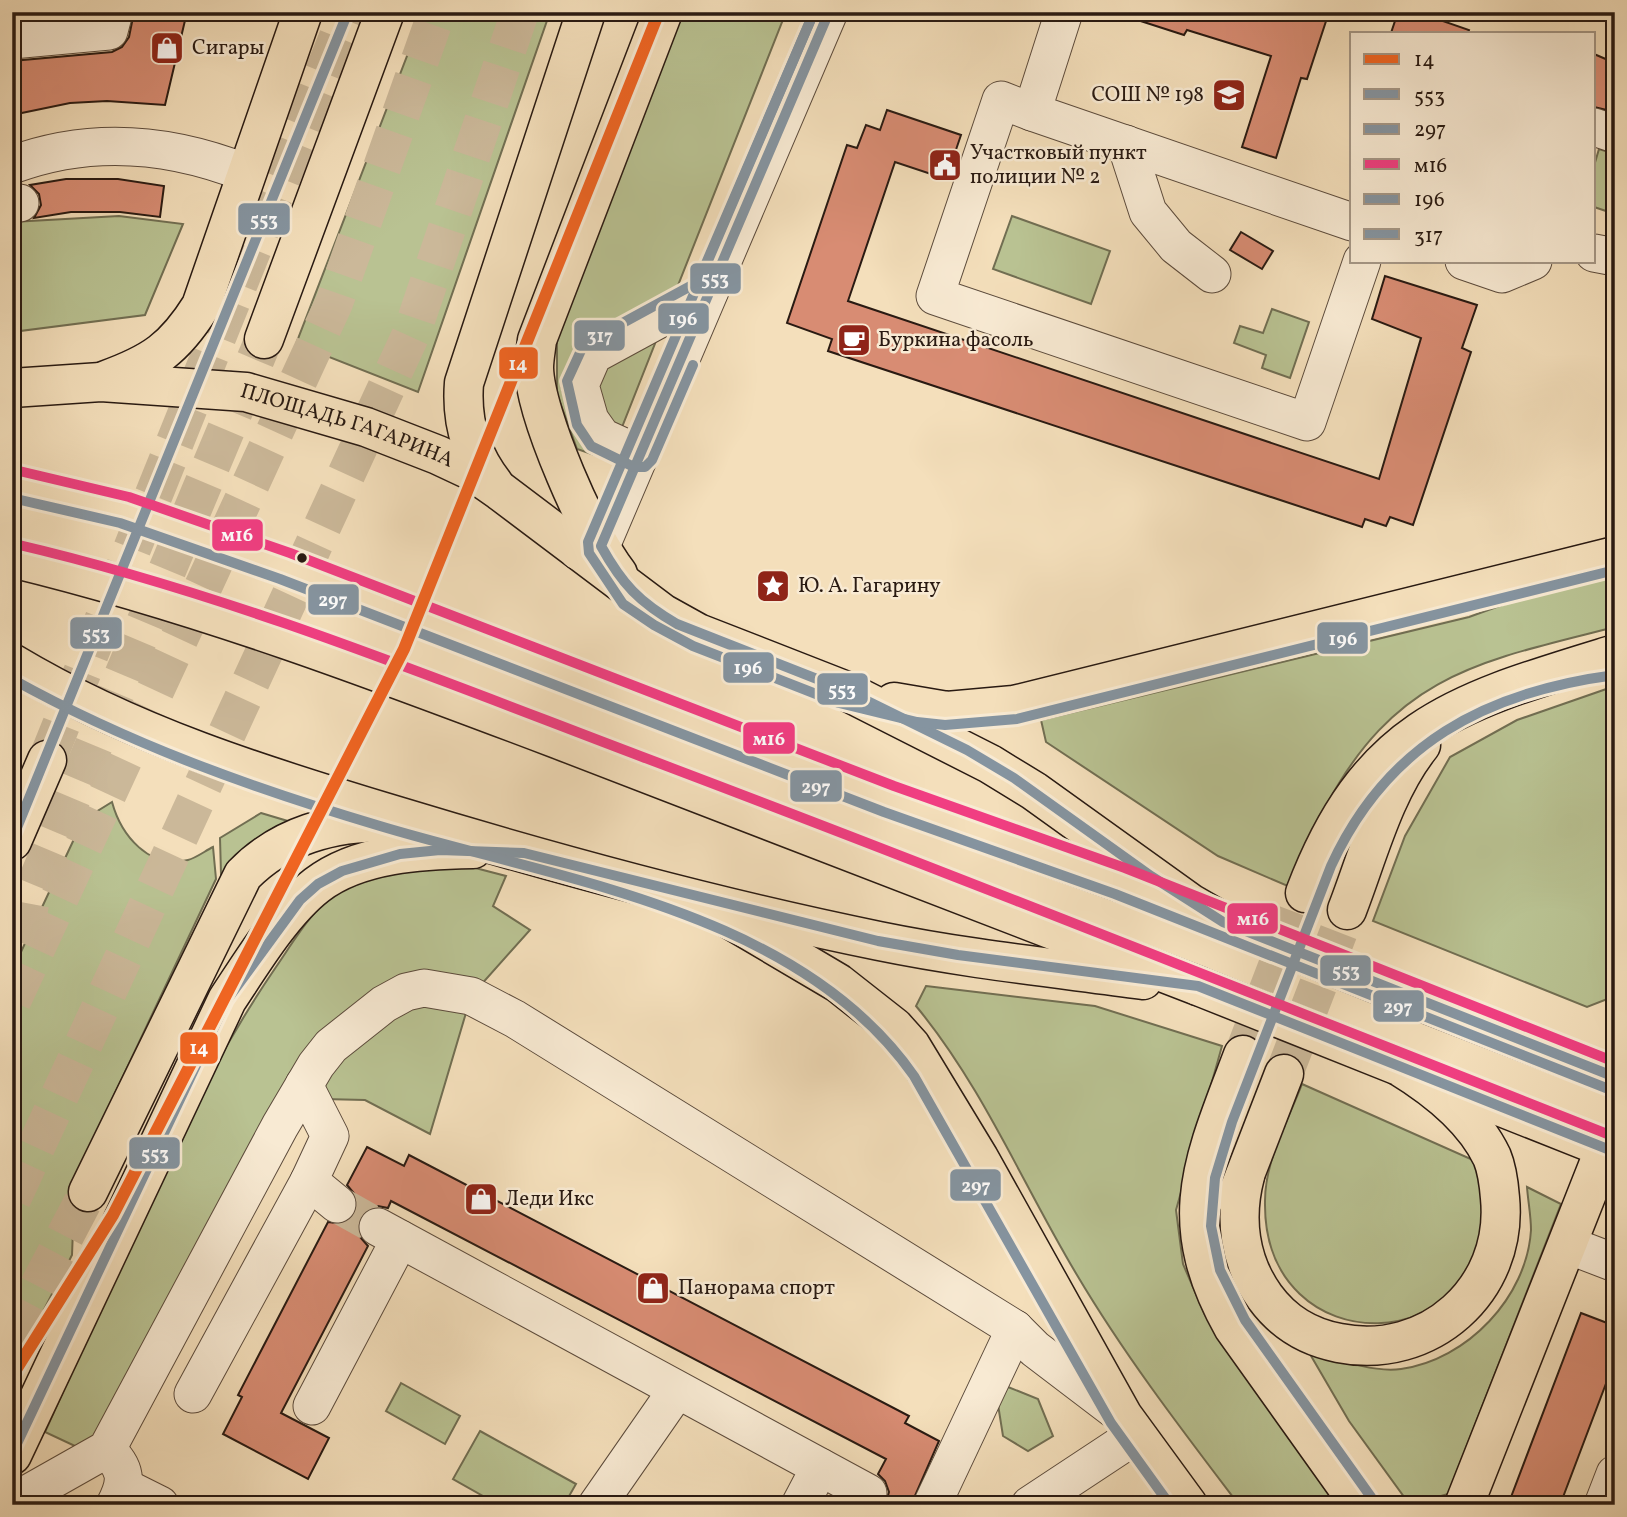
<svg xmlns="http://www.w3.org/2000/svg" width="1627" height="1517" font-family="Vollkorn,serif">
<style>
.green{fill:#b9c292;stroke:#716e52;stroke-width:2}
.building{fill:#d88c73;stroke:#291a12;stroke-width:2}
.lines{fill:none;stroke-linecap:round;stroke-linejoin:round}
.minor-tunnel{stroke:#cbb899;stroke-width:37;stroke-dasharray:37 18;stroke-linecap:butt}
.major-tunnel{stroke:#cbb899;stroke-width:38;stroke-dasharray:38 19;stroke-linecap:butt}
.minor-casing{stroke:#5c4b3c;stroke-width:39}
.major-casing{stroke:#291a12;stroke-width:41}
.minor{stroke:#f8ead3;stroke-width:37}
.major{stroke:#f4dfbb;stroke-width:38}
.major-bridge-casing{stroke:#291a12;stroke-width:41;stroke-linecap:butt}
.major-bridge{stroke:#f4dfbb;stroke-width:38}
.bus-1-casing{stroke:#f8ead3;stroke-width:16}
.bus-2-casing{stroke:#f8ead3;stroke-width:16}
.bus-3-casing{stroke:#f8ead3;stroke-width:16}
.bus-4-casing{stroke:#f8ead3;stroke-width:16}
.bus-5-casing{stroke:#f8ead3;stroke-width:16}
.bus-1{stroke:#8594a0;stroke-width:10}
.bus-2{stroke:#8594a0;stroke-width:10}
.bus-3{stroke:#f13e82;stroke-width:10}
.bus-4{stroke:#8594a0;stroke-width:10}
.bus-5{stroke:#8594a0;stroke-width:10}
.rail-1-casing{stroke:#f8ead3;stroke-width:18}
.rail-1{stroke:#f26522;stroke-width:12}
.bus-dot{fill:#291a12;stroke:#f8ead3;stroke-width:2.5}
.labels{text-anchor:middle;dominant-baseline:central;stroke-width:5;stroke-linejoin:round;paint-order:stroke}
.poi-label{font-size:21px;fill:#291a12;stroke:#f8ead3;text-anchor:start}
.street-label{font-size:21px;fill:#291a12;stroke:#f8ead3}
.line-badge{stroke:#f8ead3;stroke-width:2.5}
.badge-label{font-size:19px;text-anchor:middle;font-weight:bold;fill:#fff}
</style>
<rect width="100%" height="100%" fill="#f4dfbb"/>
<filter id="stains"><feTurbulence type="fractalNoise" baseFrequency=".00286" numOctaves="4"/><feColorMatrix values="0 0 0 0 .2 0 0 0 0 .09 0 0 0 0 .02 0 0 0 .5 -.17"/></filter>
<radialGradient id="worn" r=".72"><stop offset=".6" stop-color="#630" stop-opacity="0"/><stop offset="1" stop-color="#630" stop-opacity=".3"/></radialGradient>
<g class="green">
<polygon points="424,12 550,12 418,392 296,344"/>
<polygon points="683,12 786,12 609,460 577,449 557,394 557,335"/>
<polygon points="1599,149 1615,154 1615,214 1594,207 1594,166"/>
<polygon points="119,216 183,224 145,315 12,332 12,222"/>
<polygon points="1012,216 1110,251 1091,304 993,269"/>
<polygon points="1272,309 1309,322 1290,378 1262,368 1266,355 1234,343 1240,326 1263,333"/>
<path d="M1615,575V627C1482,661 1398,673 1327,804C1313,830 1306,862 1297,890L1218,856L1046,742L1041,720L1469,617L1538,592Z"/>
<polygon points="1615,686 1615,996 1587,1007 1373,921 1405,836 1450,757 1517,720"/>
<path d="M112,802C121,835 149,870 188,860C196,858 205,851 213,847L216,879L75,1178L72,1255L12,1372V971L83,820Z"/>
<polygon points="261,813 291,822 221,874 220,838"/>
<path d="M460,864L506,876L493,906L530,930L471,996L430,1134L365,1100L323,1099L304,1085L107,1449L77,1447L45,1432C115,1277 180,1107 276,967C294,941 313,907 341,890C367,874 429,868 460,864Z"/>
<path d="M926,986L1095,1006L1222,1046L1176,1210L1183,1264L1205,1315L1343,1505H1239C1182,1430 1125,1356 1077,1275C1023,1185 983,1087 916,1006Z"/>
<path d="M1302,1084L1473,1160C1477,1170 1485,1183 1486,1195C1495,1363 1262,1367 1265,1201C1265,1160 1288,1121 1302,1084Z"/>
<path d="M1527,1187L1561,1204L1448,1494L1410,1505L1349,1421L1307,1349C1335,1358 1371,1373 1401,1369C1467,1360 1527,1297 1531,1230C1531,1216 1528,1201 1527,1187Z"/>
<polygon points="401,1383 460,1416 445,1444 386,1411"/>
<polygon points="1008,1387 1038,1399 1053,1436 1028,1451 1003,1436 996,1392"/>
<polygon points="480,1431 576,1484 564,1505 499,1505 453,1479"/>
</g>
<g class="building">
<polygon points="134,12 187,12 165,105 107,101 70,103 12,115 12,61 112,52 122,47 129,37"/>
<polygon points="1125,12 1329,12 1307,79 1301,78 1276,158 1242,147 1271,56 1187,30 1184,35 1125,16"/>
<polygon points="1398,12 1417,12 1469,30 1468,33 1391,33"/>
<polygon points="1594,54 1615,63 1615,112 1594,107"/>
<polygon points="887,110 961,135 946,179 895,162 848,301 1379,479 1421,338 1372,319 1385,276 1477,305 1462,348 1471,352 1413,525 1390,517 1386,526 1365,519 1362,527 828,351 832,339 787,323 847,145 857,148 866,125 880,130"/>
<polygon points="66,179 118,179 164,186 160,217 120,212 71,212 34,218 41,205 39,194 30,185"/>
<polygon points="1241,232 1273,251 1262,269 1230,250"/>
<polygon points="367,1147 404,1166 409,1155 909,1416 905,1423 939,1441 911,1505 885,1505 889,1492 885,1481 878,1474 886,1459 391,1201 388,1208 378,1206 368,1209 359,1218 357,1228 360,1237 368,1246 281,1413 329,1438 308,1479 223,1434 242,1397 238,1395 328,1222 344,1224 354,1217 358,1208 357,1197 347,1185"/>
<polygon points="1581,1313 1615,1326 1615,1375 1610,1373 1560,1505 1508,1505"/>
</g>
<g class="lines">
<polyline class="minor-tunnel" points="337,1204 378,1227"/>
<g class="major-tunnel">
<polyline points="47,760 348,12"/>
<polyline points="23,941 32,893 264,339"/>
<polyline points="12,1001 334,303 437,12"/>
<polyline points="1243,1055 1305,893"/>
<polyline points="1284,1074 1347,910"/>
<polyline points="12,1199 412,332 520,12"/>
<polyline points="12,1337 88,1192"/>
</g>
<g class="minor-casing">
<g id="minor">
<polyline points="1064,12 1032,112 1352,222"/>
<polyline points="12,40 109,31 114,12"/>
<polyline points="1032,112 1001,100 935,296 1307,422 1362,261"/>
<polyline points="1594,127 1615,134"/>
<polyline points="1126,144 1148,212 1176,246 1212,274"/>
<path d="M12,165C90,136 170,143 246,173"/>
<polyline points="12,202 20,203"/>
<polyline points="1594,253 1615,257"/>
<polyline points="1464,261 1502,274 1533,261"/>
<polyline points="639,454 602,437 590,420 580,385 593,355 709,292"/>
<polyline points="578,551 601,546 829,12"/>
<polyline points="304,1085 330,1136 309,1181 337,1204"/>
<polyline points="378,1227 868,1493"/>
<polyline points="1568,1245 1615,1263"/>
<polyline points="193,1394 309,1181"/>
<polyline points="312,1406 400,1239"/>
<path d="M107,1449C126,1470 128,1479 115,1505"/>
<polyline points="124,1487 160,1505"/>
<polyline points="18,1505 22,1497 107,1449 280,1126 316,1065 331,1046 384,1004 406,992 424,988 471,996 515,1019 1015,1329 1035,1349 1123,1416"/>
<polyline points="597,1505 677,1390"/>
<polyline points="800,1505 820,1467"/>
<polyline points="932,1505 1015,1329"/>
<polyline points="1030,1505 1136,1435"/>
<polyline points="1603,1505 1615,1474"/>
</g>
</g>
<g class="major-casing">
<g id="major">
<polyline points="264,339 385,12"/>
<path d="M106,380C153,363 174,349 201,306L303,12"/>
<path id="s1" d="M12,388L101,382L246,392L366,427L438,455L470,470L500,491L662,613L698,633L844,690L990,764L1034,791L1190,903L1223,922"/>
<polyline points="12,484 124,510 285,566 889,799 1153,894"/>
<path d="M494,484C470,454 461,421 464,383L586,12"/>
<path d="M12,558C202,604 383,673 565,742C777,822 988,903 1198,986"/>
<path d="M618,574C589,537 535,415 534,368C534,359 536,349 537,340L663,12"/>
<path d="M12,663C132,735 264,776 397,816C555,864 717,908 879,941C967,959 1055,968 1143,980"/>
<polyline points="894,702 947,711 1014,705 1615,556"/>
<polyline points="12,841 47,760"/>
<path d="M1305,893C1369,725 1455,703 1615,654"/>
<path d="M1347,910C1368,856 1384,791 1421,745"/>
<polyline points="728,918 838,983 894,1027 911,1046 979,1158 1123,1416 1188,1505"/>
<polyline points="1422,1002 1615,1077"/>
<path d="M1243,1055C1203,1161 1173,1220 1233,1327L1360,1505"/>
<polyline points="1436,1081 1615,1152"/>
<path d="M1245,1176C1234,1218 1239,1261 1265,1297C1284,1323 1308,1337 1339,1343C1428,1361 1509,1290 1500,1198C1499,1185 1497,1169 1492,1157C1473,1117 1435,1088 1399,1066"/>
<path d="M88,1192L243,875C282,835 332,822 388,822"/>
<polyline points="1236,1198 1284,1074"/>
<path d="M12,1455L227,1000C251,964 282,912 317,885C359,853 422,850 473,849"/>
<polyline points="1464,1505 1605,1148"/>
</g>
</g>
<use href="#minor" class="minor"/>
<use href="#major" class="major"/>
<g class="major-bridge-casing">
<g id="major-bridge">
<polyline points="1223,922 1422,1002"/>
<polyline points="1198,986 1399,1066"/>
</g>
</g>
<use href="#major-bridge" class="major-bridge"/>
<g class="bus-1-casing">
<g id="bus-1">
<path d="M829,12L601,546C622,584 639,602 677,624L845,690L967,750L1014,778L1151,876L1223,922L1615,1077"/>
<polyline points="12,840 348,12"/>
<polyline points="12,1454 227,1000 300,900 318,884 342,871 400,854 440,850 524,853 878,941 958,955 1198,986 1615,1152"/>
</g>
</g>
<g class="bus-2-casing">
<g id="bus-2">
<polyline points="12,498 120,523 280,579 884,812 1115,894 1606,1088 1615,1088"/>
<path d="M12,679C129,744 252,788 380,826C559,880 799,911 914,1076L1111,1423L1170,1505"/>
<path d="M1371,1497L1245,1320L1220,1270L1211,1226L1215,1178L1232,1122L1331,866C1387,744 1485,692 1615,675"/>
</g>
</g>
<g class="bus-3-casing">
<g id="bus-3">
<polyline points="15,470 129,497 290,553 894,786 1125,868 1615,1062"/>
<path d="M15,544C230,594 434,678 640,756C966,879 1290,1009 1615,1137"/>
</g>
</g>
<g class="bus-4-casing">
<polyline id="bus-4" points="814,12 588,542 589,553 623,604 654,625 693,646 839,703 917,722 945,725 1017,719 1615,570"/>
</g>
<g class="bus-5-casing">
<polyline id="bus-5" points="693,365 652,460 645,467 634,467 591,446 577,425 567,381 584,344 698,282 814,12"/>
</g>
<use href="#bus-1" class="bus-1"/>
<use href="#bus-2" class="bus-2"/>
<use href="#bus-3" class="bus-3"/>
<use href="#bus-4" class="bus-4"/>
<use href="#bus-5" class="bus-5"/>
<g class="rail-1-casing">
<polyline id="rail-1" points="12,1376 113,1215 404,649 659,12"/>
</g>
<use href="#rail-1" class="rail-1"/>
</g>
<defs>
<g id="shop-square" transform="scale(1.75)"><rect x="-9" y="-9" width="18" height="18" rx="4" fill="#8f2418" stroke="#f8ead3"/><path d="M-5-2.5h2.3a2.7 3.5 0 0 1 5.4 0H5L5.5 6h-11ZM-1.5-2.5h3a1.5 2.3 0 0 0-3 0Z" fill="#fff"/></g>
<g id="school-square" transform="scale(1.75)"><rect x="-9" y="-9" width="18" height="18" rx="4" fill="#8f2418" stroke="#f8ead3"/><path d="M0-5L7-2L0 1L-7-2ZM-4 1L0 2.5L4 1V4Q0 6-4 4Z" fill="#fff"/></g>
<g id="civic-square" transform="scale(1.75)"><rect x="-9" y="-9" width="18" height="18" rx="4" fill="#8f2418" stroke="#f8ead3"/><path d="M-.6-6.5H3V-4.5H.6V-3L4-1V1h2V6H-6V1h2V-1L-.6-3ZM-1.2 2.5V6h2.4V2.5Z" fill="#fff"/></g>
<g id="cafe-square" transform="scale(1.75)"><rect x="-9" y="-9" width="18" height="18" rx="4" fill="#8f2418" stroke="#f8ead3"/><path d="M-5.5-4.5H6V0H3Q3 3.5 0 3.5H-2.5Q-5.5 3.5-5.5 0ZM3-3.2v2h1.7v-2ZM-6 4.5H4V6H-6Z" fill="#fff"/></g>
<g id="sight-square" transform="scale(1.75)"><rect x="-9" y="-9" width="18" height="18" rx="4" fill="#8f2418" stroke="#f8ead3"/><path d="M0-6L1.8-2.2L6-1.7L2.9 1.2L3.7 5.4L0 3.3L-3.7 5.4L-2.9 1.2L-6-1.7L-1.8-2.2Z" fill="#fff"/></g>
</defs>
<g fill-rule="evenodd">
<use href="#shop-square" x="167" y="48"/>
<use href="#school-square" x="1229" y="95"/>
<use href="#civic-square" x="945" y="165"/>
<use href="#cafe-square" x="854" y="340"/>
<use href="#sight-square" x="773" y="586"/>
<use href="#shop-square" x="481" y="1199"/>
<use href="#shop-square" x="653" y="1288"/>
</g>
<circle class="bus-dot" cx="302" cy="558" r="6"/>
<g class="labels">
<g class="poi-label">
<text x="192" y="48">Сигары</text>
<text x="1204" y="95" text-anchor="end">СОШ № 198</text>
<text x="970" y="153">Участковый пункт<tspan x="970" dy="24">полиции № 2</tspan></text>
<text x="878" y="340">Буркина фасоль</text>
<text x="798" y="586">Ю. А. Гагарину</text>
<text x="505" y="1199">Леди Икс</text>
<text x="678" y="1288">Панорама спорт</text>
</g>
<g class="street-label">
<text stroke="none"><textPath href="#s1" startOffset="341">ПЛОЩАДЬ ГАГАРИНА</textPath></text>
</g>
</g>
<g class="line-badge">
<rect x="237" y="202" width="54" height="34" rx="7" fill="#8594a0"/>
<rect x="689" y="262" width="53" height="33" rx="7" fill="#8594a0"/>
<rect x="657" y="302" width="53" height="33" rx="7" fill="#8594a0"/>
<rect x="573" y="319" width="53" height="33" rx="7" fill="#8594a0"/>
<rect x="498" y="346" width="41" height="34" rx="7" fill="#f26522"/>
<rect x="211" y="518" width="53" height="34" rx="7" fill="#f13e82"/>
<rect x="307" y="583" width="53" height="33" rx="7" fill="#8594a0"/>
<rect x="69" y="616" width="54" height="34" rx="7" fill="#8594a0"/>
<rect x="1316" y="621" width="53" height="34" rx="7" fill="#8594a0"/>
<rect x="722" y="651" width="53" height="33" rx="7" fill="#8594a0"/>
<rect x="816" y="672" width="53" height="34" rx="7" fill="#8594a0"/>
<rect x="742" y="721" width="54" height="34" rx="7" fill="#f13e82"/>
<rect x="789" y="769" width="54" height="34" rx="7" fill="#8594a0"/>
<rect x="1226" y="902" width="53" height="33" rx="7" fill="#f13e82"/>
<rect x="1319" y="954" width="53" height="33" rx="7" fill="#8594a0"/>
<rect x="1372" y="989" width="53" height="34" rx="7" fill="#8594a0"/>
<rect x="179" y="1031" width="40" height="34" rx="7" fill="#f26522"/>
<rect x="128" y="1136" width="53" height="34" rx="7" fill="#8594a0"/>
<rect x="949" y="1168" width="53" height="34" rx="7" fill="#8594a0"/>
</g>
<g class="badge-label">
<text x="264" y="226">553</text>
<text x="715" y="285">553</text>
<text x="683" y="325">196</text>
<text x="600" y="342">317</text>
<text x="518" y="370">14</text>
<text x="237" y="541">м16</text>
<text x="333" y="606">297</text>
<text x="96" y="640">553</text>
<text x="1343" y="645">196</text>
<text x="748" y="674">196</text>
<text x="842" y="696">553</text>
<text x="769" y="745">м16</text>
<text x="816" y="793">297</text>
<text x="1253" y="925">м16</text>
<text x="1346" y="977">553</text>
<text x="1398" y="1013">297</text>
<text x="199" y="1054">14</text>
<text x="155" y="1160">553</text>
<text x="976" y="1192">297</text>
</g>
<rect width="1627" height="1517" fill="none" stroke="#f4dfbb" stroke-width="42"/>
<rect x="14" y="14" width="1599" height="1489" fill="none" stroke="#291a12" stroke-width="3.5"/>
<rect x="21" y="21" width="1585" height="1475" fill="none" stroke="#291a12" stroke-width="2"/>
<rect x="1350" y="32" width="245" height="231" fill="#f8ead3" stroke="#a59786" stroke-width="2"/>
<rect x="1364" y="54" width="35" height="10" fill="#f26522" stroke="#a59786" stroke-width="2"/>
<text x="1414" y="66" font-size="21" fill="#291a12">14</text>
<rect x="1364" y="89" width="35" height="10" fill="#8594a0" stroke="#a59786" stroke-width="2"/>
<text x="1414" y="102" font-size="21" fill="#291a12">553</text>
<rect x="1364" y="124" width="35" height="10" fill="#8594a0" stroke="#a59786" stroke-width="2"/>
<text x="1414" y="136" font-size="21" fill="#291a12">297</text>
<rect x="1364" y="159" width="35" height="10" fill="#f13e82" stroke="#a59786" stroke-width="2"/>
<text x="1414" y="172" font-size="21" fill="#291a12">м16</text>
<rect x="1364" y="194" width="35" height="10" fill="#8594a0" stroke="#a59786" stroke-width="2"/>
<text x="1414" y="206" font-size="21" fill="#291a12">196</text>
<rect x="1364" y="229" width="35" height="10" fill="#8594a0" stroke="#a59786" stroke-width="2"/>
<text x="1414" y="242" font-size="21" fill="#291a12">317</text>
<rect width="100%" height="100%" filter="url(#stains)"/>
<rect width="100%" height="100%" fill="url(#worn)"/>
</svg>
